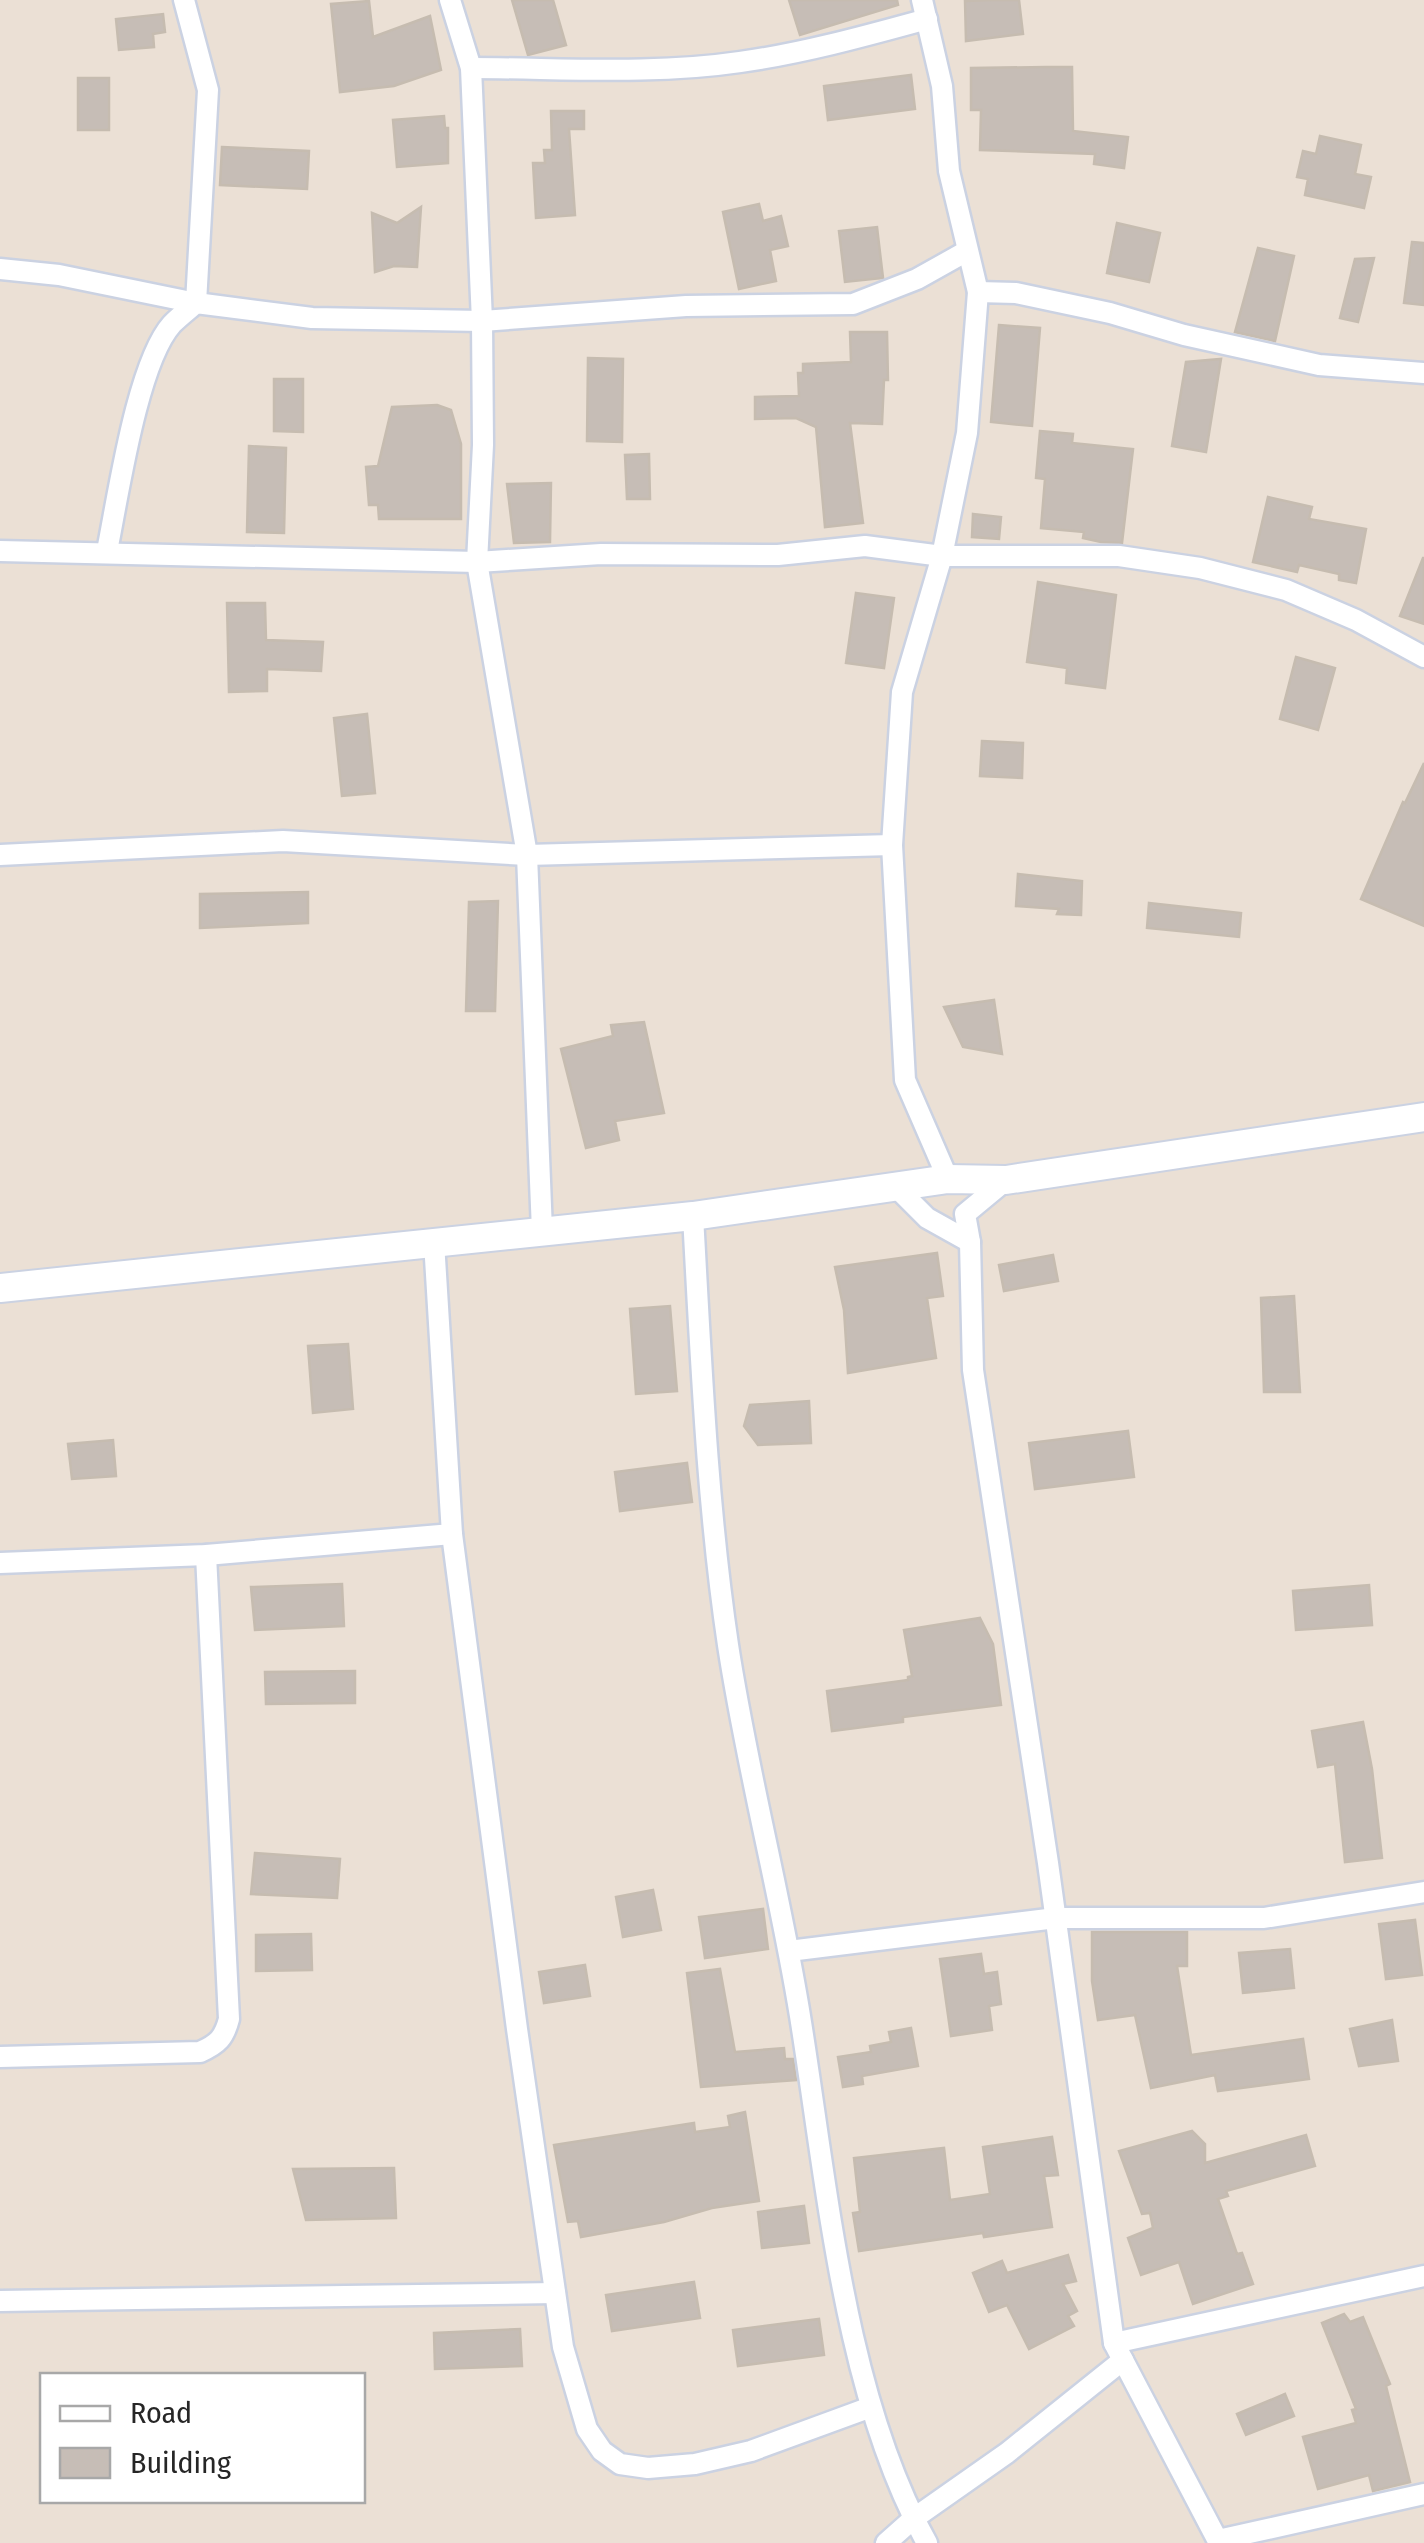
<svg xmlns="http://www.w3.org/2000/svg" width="1424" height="2543" font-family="'Fira Sans Condensed',sans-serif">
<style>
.building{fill:#c6bdb6;stroke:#c6bcb0;stroke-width:2.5}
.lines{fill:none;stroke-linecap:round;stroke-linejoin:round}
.street-casing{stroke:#cbd2e2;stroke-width:25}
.secondary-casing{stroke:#cbd2e2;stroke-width:32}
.street{stroke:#fff;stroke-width:20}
.secondary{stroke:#fff;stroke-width:28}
</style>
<rect width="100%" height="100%" fill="#ebe0d5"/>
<g class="building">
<polygon points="512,0 553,0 566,45 528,55"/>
<polygon points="789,0 897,0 898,5 800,35"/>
<polygon points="992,0 1019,0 1023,34 966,41 965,1"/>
<polygon points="369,1 373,37 430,16 441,70 394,86 340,92 331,4"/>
<polygon points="163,14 165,32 153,34 154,47 119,50 116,19"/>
<polygon points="1046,67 1072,67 1073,131 1128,137 1124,168 1094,164 1095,154 980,150 981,110 971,110 971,68"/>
<polygon points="911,75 915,109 828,120 824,86"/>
<rect x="78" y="78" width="31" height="52"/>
<polygon points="551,111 584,111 584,129 569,129 575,215 536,218 533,163 545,163 544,150 552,150"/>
<polygon points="444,116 445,128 448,128 448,163 397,167 393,120"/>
<polygon points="1320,136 1361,145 1355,174 1371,177 1364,208 1305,195 1308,179 1297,177 1303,151 1316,154"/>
<polygon points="222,147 309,151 307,189 220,185"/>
<polygon points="759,204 763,221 781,216 788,246 770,250 776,281 739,289 723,212"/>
<polygon points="421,207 417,267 394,266 375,272 372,213 397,223"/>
<polygon points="1117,223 1160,233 1149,282 1107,273"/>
<polygon points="877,227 883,278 845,282 839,231"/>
<polygon points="1412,242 1424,243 1424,305 1404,303"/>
<polygon points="1258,248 1294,256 1275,341 1235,332"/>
<polygon points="1374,258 1358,322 1340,318 1355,259"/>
<polygon points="999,325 1040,328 1032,426 991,422"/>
<polygon points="850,332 887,332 888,380 884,380 882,424 850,423 863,523 825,527 816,427 796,418 755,419 755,397 799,396 798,373 803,373 803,364 851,362"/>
<polygon points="588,358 623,359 622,442 587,441"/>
<polygon points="1221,359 1206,452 1172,446 1186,362"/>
<polygon points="274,379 303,379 303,432 274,431"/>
<polygon points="437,405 451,410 461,444 461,519 379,519 378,505 369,505 366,467 378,466 392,407"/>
<polygon points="1040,431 1073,434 1072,443 1133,449 1122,543 1101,542 1083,538 1084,532 1041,528 1045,479 1036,478"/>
<polygon points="249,446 286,448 284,533 247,532"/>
<polygon points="649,454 650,499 627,499 625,455"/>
<polygon points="551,483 550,542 514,543 507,484"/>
<polygon points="1268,497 1312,507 1309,519 1366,529 1356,583 1339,580 1339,574 1299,565 1297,572 1253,562"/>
<polygon points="973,514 1001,517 999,539 972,537"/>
<polygon points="1423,558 1424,558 1424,624 1400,616"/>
<polygon points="1038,582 1116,595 1105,688 1066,683 1067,668 1027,662"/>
<polygon points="856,593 894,598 884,668 846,663"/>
<polygon points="227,603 265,603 266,640 323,642 321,671 267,669 267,691 229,692"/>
<polygon points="1296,657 1335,668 1318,730 1280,719"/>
<polygon points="367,714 375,793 342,796 334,718"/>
<polygon points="982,741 1023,743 1022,778 980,776"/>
<polygon points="1424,763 1424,926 1361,899 1403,802 1405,803"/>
<polygon points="1018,874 1082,881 1081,915 1057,914 1059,909 1016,906"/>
<polygon points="308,892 308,923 200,928 200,894"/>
<polygon points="498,901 495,1011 466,1011 469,902"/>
<polygon points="1149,903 1241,913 1239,937 1147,928"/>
<polygon points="994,1000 1002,1054 963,1047 944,1007"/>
<polygon points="644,1022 664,1113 615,1121 619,1140 586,1148 561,1049 613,1036 611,1025"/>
<polygon points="937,1253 943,1296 927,1298 936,1358 848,1373 844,1310 835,1267"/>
<polygon points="1053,1255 1058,1281 1004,1291 999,1265"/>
<polygon points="1294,1296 1300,1392 1264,1392 1261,1298"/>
<polygon points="670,1306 677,1391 636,1394 630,1309"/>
<polygon points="348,1344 353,1409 313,1413 308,1346"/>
<polygon points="809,1401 811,1443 758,1445 744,1426 750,1405"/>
<polygon points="1128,1431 1134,1477 1035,1489 1029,1443"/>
<polygon points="113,1440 116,1476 72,1479 68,1444"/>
<polygon points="687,1463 692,1502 620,1511 615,1472"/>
<polygon points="342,1584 344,1626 255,1630 251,1587"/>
<polygon points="1369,1585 1372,1625 1296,1630 1293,1591"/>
<polygon points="980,1618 993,1644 1001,1705 903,1717 903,1722 832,1731 827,1691 908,1680 908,1677 912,1676 904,1630"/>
<polygon points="355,1671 355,1703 266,1704 265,1672"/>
<polygon points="1363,1722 1372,1769 1382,1858 1345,1862 1335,1764 1318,1767 1312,1731"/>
<polygon points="255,1853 340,1859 337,1898 251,1894"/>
<polygon points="653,1890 661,1930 623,1937 616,1897"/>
<polygon points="763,1909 768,1949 705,1958 699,1917"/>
<polygon points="1415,1920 1422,1975 1386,1979 1379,1924"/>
<polygon points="1092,1932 1187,1932 1187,1966 1177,1966 1191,2055 1303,2039 1309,2079 1218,2091 1215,2075 1151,2088 1135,2015 1098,2020 1092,1981"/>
<polygon points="311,1934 312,1970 256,1971 256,1935"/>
<polygon points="1290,1949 1294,1988 1243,1993 1239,1953"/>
<polygon points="981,1954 984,1974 997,1972 1001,2004 989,2006 992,2030 951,2036 940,1959"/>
<polygon points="585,1965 590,1996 544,2003 539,1972"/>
<polygon points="720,1969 735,2052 784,2048 785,2059 793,2059 796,2080 701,2087 687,1973"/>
<polygon points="1392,2020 1398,2061 1359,2066 1350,2029"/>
<polygon points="911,2028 918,2066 862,2076 863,2084 843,2087 838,2057 871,2052 870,2046 891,2042 889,2032"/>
<polygon points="745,2112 759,2201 712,2208 664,2222 581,2237 578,2221 568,2222 554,2145 694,2123 695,2132 730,2127 728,2116"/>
<polygon points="1192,2131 1205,2144 1205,2163 1306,2135 1315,2166 1226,2191 1228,2196 1218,2199 1237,2254 1242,2253 1253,2284 1193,2304 1179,2262 1141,2275 1128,2238 1153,2228 1150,2213 1142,2214 1119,2151"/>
<polygon points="1052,2137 1058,2175 1044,2176 1052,2227 984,2237 983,2233 859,2251 853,2213 860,2212 854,2158 944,2148 950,2200 990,2194 983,2147"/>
<polygon points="394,2168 396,2218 306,2220 293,2169"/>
<polygon points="804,2206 809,2243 762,2248 758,2212"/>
<polygon points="1068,2255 1076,2281 1063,2284 1077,2311 1068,2316 1074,2326 1029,2349 1007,2305 989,2312 973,2273 1002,2261 1007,2273"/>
<polygon points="694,2282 700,2318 612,2331 606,2295"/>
<polygon points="1344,2314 1350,2322 1363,2317 1390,2384 1386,2386 1410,2482 1373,2491 1369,2475 1318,2489 1303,2437 1356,2423 1352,2410 1356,2409 1322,2323"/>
<polygon points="819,2319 824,2355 738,2366 733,2330"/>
<polygon points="520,2329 522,2366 435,2369 434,2333"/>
<polygon points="1285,2394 1294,2416 1246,2435 1237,2414"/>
</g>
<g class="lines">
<g class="street-casing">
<g id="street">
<polyline points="450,0 471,68 482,321 483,445 477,562 527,855 542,1231"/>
<polyline points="922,0 942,86 949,171 978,292"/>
<path d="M471,68C560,68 652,75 740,62C804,53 865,36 927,19"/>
<polyline points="0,269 59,275 196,303 208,90 184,0"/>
<polyline points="0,551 477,562 601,554 778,555 865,546 942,556 1119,556 1200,568 1286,590 1356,620 1424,657"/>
<path d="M107,551C118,497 137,363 172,324C179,317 188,310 196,303L312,318L482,321L686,306L853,304L917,279L967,251"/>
<polyline points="0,855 283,841 527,855 892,845"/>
<polyline points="948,1179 905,1080 892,845 902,692 942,556 967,433 978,292 1016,293 1110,313 1184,335 1319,365 1424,373"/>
<polyline points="1006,1180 965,1214 970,1242 973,1370 1048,1863 1114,2343 1219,2543"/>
<polyline points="896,1187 927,1218 970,1242"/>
<path d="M693,1216C701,1359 707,1504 728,1645C747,1770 780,1892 800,2016C827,2183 844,2395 927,2543"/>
<polyline points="434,1242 452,1534 517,2029 563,2347 587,2429 602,2451 620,2464 648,2468 695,2464 751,2451 871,2407"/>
<polyline points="0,1563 206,1555 452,1534"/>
<polyline points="789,1951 1056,1918 1264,1918 1424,1892"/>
<path d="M0,2057L200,2052C218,2044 224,2038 229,2019L206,1555"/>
<polyline points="0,2301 555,2293"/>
<polyline points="1114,2343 1424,2276"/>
<polyline points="1218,2540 1424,2494"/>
<polyline points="886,2543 913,2519 1007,2453 1123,2360"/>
</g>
</g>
<g class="secondary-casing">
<polyline id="secondary" points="0,1288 693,1216 948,1179 1006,1180 1424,1117"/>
</g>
<use href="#street" class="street"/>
<use href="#secondary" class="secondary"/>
</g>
<rect x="40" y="2373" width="325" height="130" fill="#ffffff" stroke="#a8a8a8" stroke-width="2.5"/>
<rect x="60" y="2406" width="50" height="15" fill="#ffffff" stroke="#a8a8a8" stroke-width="2.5"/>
<text x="130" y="2423" font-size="30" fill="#262626">Road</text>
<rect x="60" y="2448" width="50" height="30" fill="#c6bdb6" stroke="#a8a8a8" stroke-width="2.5"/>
<text x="130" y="2473" font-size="30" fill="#262626">Building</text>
</svg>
